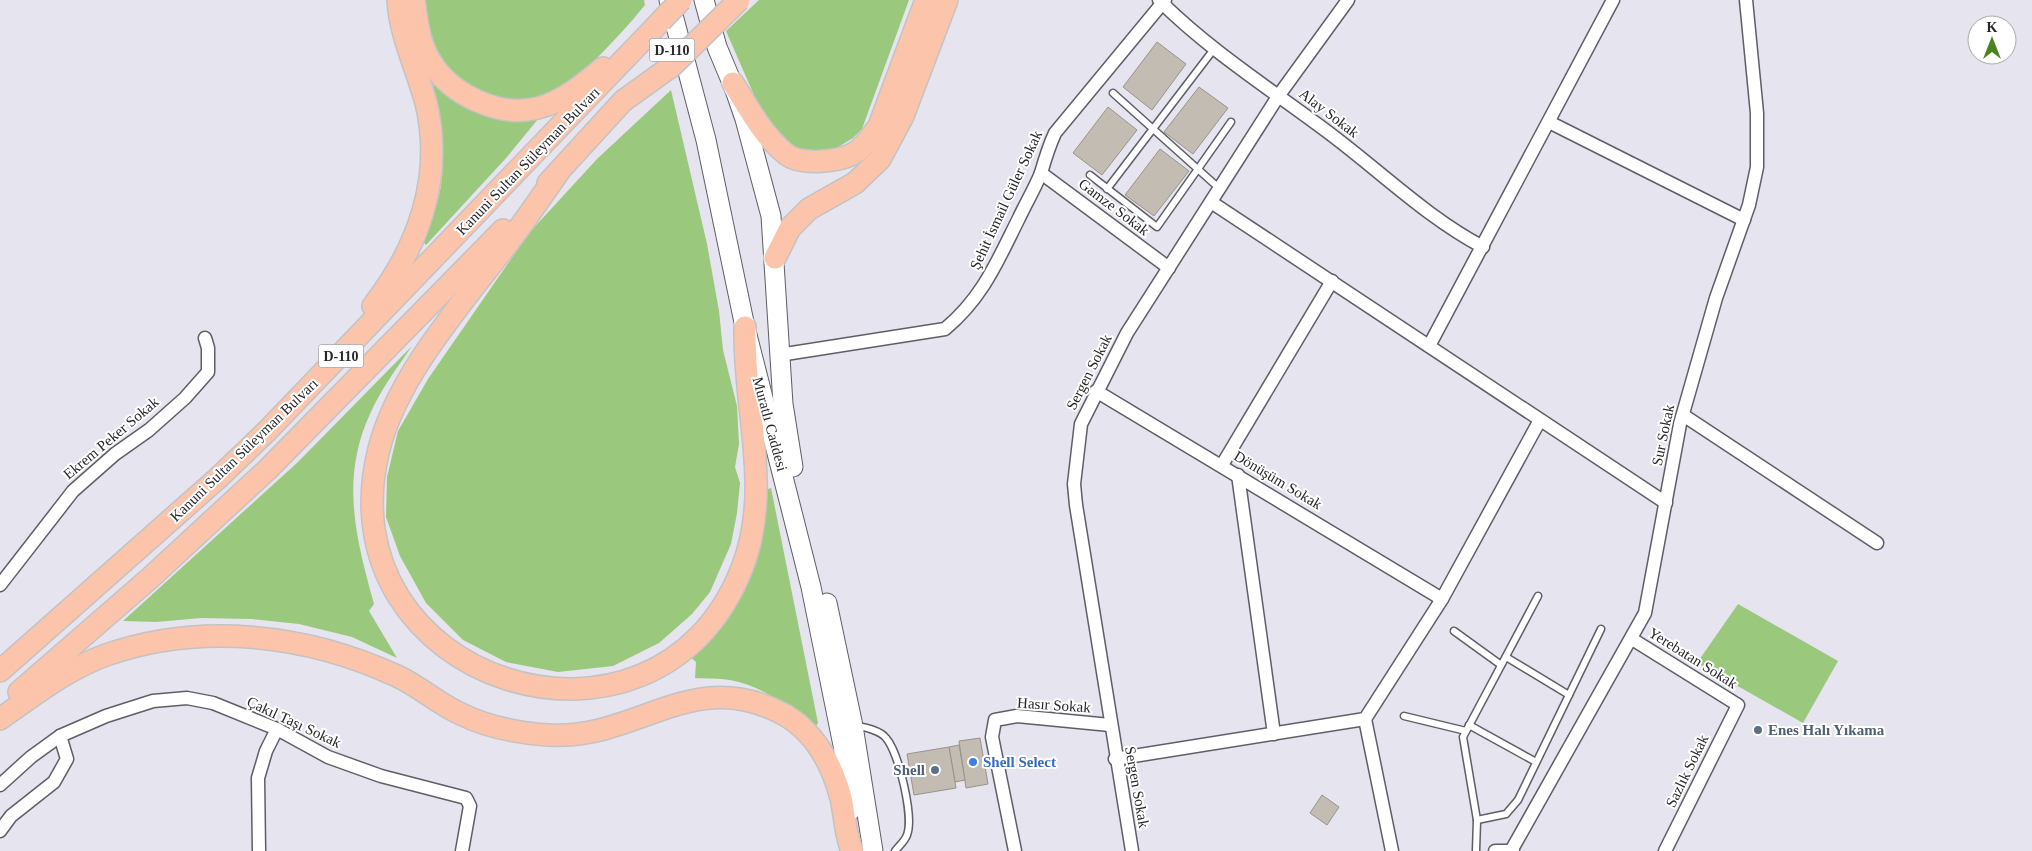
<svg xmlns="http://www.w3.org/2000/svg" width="2032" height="851" font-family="'Times New Roman',serif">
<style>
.green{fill:#9ac87d}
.building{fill:#c2bcb3;stroke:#99938a}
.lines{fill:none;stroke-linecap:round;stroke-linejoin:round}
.service-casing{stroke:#5e5e66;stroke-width:9}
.minor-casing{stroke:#5e5e66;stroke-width:15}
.secondary-casing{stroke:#5e5e66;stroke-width:21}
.trunk-casing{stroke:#c3c3c4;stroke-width:24}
.service{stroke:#fff;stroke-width:6}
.minor{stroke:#fff;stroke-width:12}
.secondary{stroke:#fff;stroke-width:19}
.trunk{stroke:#fcc4aa;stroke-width:21}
.trunk-bridge-casing{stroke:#c3c3c4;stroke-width:24;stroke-linecap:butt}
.trunk-bridge{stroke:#fcc4aa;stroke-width:21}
.service-dot{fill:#5c6f8a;stroke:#fff;stroke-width:2}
.shop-dot{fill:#3f7fe0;stroke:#fff;stroke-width:2}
.labels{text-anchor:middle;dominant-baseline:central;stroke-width:4;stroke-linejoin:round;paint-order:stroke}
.shield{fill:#fff;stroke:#68686b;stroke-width:1}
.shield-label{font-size:14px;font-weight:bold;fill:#27272b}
.street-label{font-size:15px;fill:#27272b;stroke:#fff}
.service-label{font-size:15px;font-weight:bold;fill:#4e5e75;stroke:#fff;text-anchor:start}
.shop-label{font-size:15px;font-weight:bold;fill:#366cbe;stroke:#fff;text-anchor:start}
</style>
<rect width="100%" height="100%" fill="#e5e4ef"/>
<g class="green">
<path d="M425,0H644L645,5C628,26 610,45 591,64C584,70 577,79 569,85C523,116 457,95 434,45C428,32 427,14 425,0Z"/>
<polygon points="759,0 909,0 862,129 853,138 835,149 822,152 799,150 783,139 769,121 754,95 726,31"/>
<path d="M435,85C462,114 501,120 538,119L507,157L426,245L423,242C429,225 437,208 440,191C447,156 439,121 430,88Z"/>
<polygon points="671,90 707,244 719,311 723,350 737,406 739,444 735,467 740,483 737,513 731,544 710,592 692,614 659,643 613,666 558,672 506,662 463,640 426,603 400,556 386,517 387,477 398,431 428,379 529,233 597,159"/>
<path d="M412,346C397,368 381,389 370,414C340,479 356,539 374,604L369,611L397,658L352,637L299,624L252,619L201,618L156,622L123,621L298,462Z"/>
<path d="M771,488L818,723L814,729C790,707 763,686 730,680C719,678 706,679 695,678L696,662L689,656L724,618L742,584L762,491Z"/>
<polygon points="1738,604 1838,661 1803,723 1697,663"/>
</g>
<g class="building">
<polygon points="1157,42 1186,64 1152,110 1123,87"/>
<polygon points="1199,87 1228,108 1193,154 1164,132"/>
<polygon points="1108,107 1137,130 1102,175 1073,153"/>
<polygon points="1160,149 1189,171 1154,216 1125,195"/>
<polygon points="980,738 988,784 966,788 959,741"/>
<polygon points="959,745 965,780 955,782 949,747"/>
<polygon points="949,747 956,788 914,795 907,754"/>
<polygon points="1322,795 1339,807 1327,825 1310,813"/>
</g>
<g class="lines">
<g class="service-casing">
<g id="service">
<polyline points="1113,93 1220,189"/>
<polyline points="1090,175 1157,227 1231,122"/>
<polyline points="1107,189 1214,49"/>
<polyline points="1454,631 1501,665"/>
<polyline points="1506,657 1569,695"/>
<polyline points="1404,716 1466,731"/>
<polyline points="1469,725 1536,762"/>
<path d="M854,726C863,726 881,731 886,738C899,753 914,817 907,835C905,841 899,846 895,851"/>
<polyline points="1477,820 1506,814 1518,800 1601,629"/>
<polyline points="1476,851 1477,820 1463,737 1538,596"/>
</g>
</g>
<g class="minor-casing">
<g id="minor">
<path d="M1159,0C1211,52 1275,92 1333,136C1382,173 1428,218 1483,247"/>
<polyline points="1549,122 1744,220"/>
<polyline points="1041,173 1169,268"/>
<polyline points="1211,202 1666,503"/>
<polyline points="1429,346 1613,0"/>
<path d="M779,355L945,329C983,297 997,262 1019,218C1026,203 1035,188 1041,173C1045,159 1049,146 1055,133L1165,0"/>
<polyline points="1096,391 1442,599"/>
<polyline points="1683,415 1877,543"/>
<polyline points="1222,465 1332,281"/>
<polyline points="1238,475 1274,734"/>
<polyline points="0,585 73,491 115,454 149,430 185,398 208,372 208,348 205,338"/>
<polyline points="1632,639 1738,705 1665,851"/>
<polyline points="1365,719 1392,851"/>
<polyline points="1115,759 1365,719 1442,599 1540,420"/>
<polyline points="0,785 31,757 60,736 106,716 153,701 187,698 213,703 277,729 328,757 381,776 466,798 470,806 462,851"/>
<polyline points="0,831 11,816 54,782 67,759 60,736"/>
<polyline points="259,851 258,778 266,751 277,729"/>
<polyline points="1015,851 992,737 995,720 1017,716 1110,725"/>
<polyline points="1132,851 1076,505 1074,484 1081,424 1127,333 1279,95 1348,0"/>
<polyline points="1495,851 1513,851"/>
<polyline points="1511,851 1645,613 1680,424 1716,298 1749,205 1757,167 1757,113 1746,0"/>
</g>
</g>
<g class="secondary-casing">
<g id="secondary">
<polyline points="669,0 706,140 745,327 811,587 845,755 851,810"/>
<polyline points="704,0 717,47 735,90 745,119 771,216 783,404 793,467"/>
<polyline points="827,603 853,726 873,851"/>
</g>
</g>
<g class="trunk-casing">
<g id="trunk">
<path d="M414,0C417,21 419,44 431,62C451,95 500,118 538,108C562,102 584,84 603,68"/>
<path d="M733,83C748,107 763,136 786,154C800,166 841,162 856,152C866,145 872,135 879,126L926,0"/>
<path d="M558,173C543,194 529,215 514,235C467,298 398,373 379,449C320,682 656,789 742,568C773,489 743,408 745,327"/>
<polyline points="548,183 623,101"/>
<polyline points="775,258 790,228 809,209 855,183 880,159 903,116 947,0"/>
<path d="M373,306C418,248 444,177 426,103C417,69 400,36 398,0"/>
<polyline points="0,671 218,478 267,431 661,21"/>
<polyline points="19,692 150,578 267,470 503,230"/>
<path d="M0,719C33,696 67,669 106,655C201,622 306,634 397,676C419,686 438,704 461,714C487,727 519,733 548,735C637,741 692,665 783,714C814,731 832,764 841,798C845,816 845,834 852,851"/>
</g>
</g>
<use href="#service" class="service"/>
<use href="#minor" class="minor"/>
<use href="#secondary" class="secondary"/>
<use href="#trunk" class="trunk"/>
<g class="trunk-bridge-casing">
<g id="trunk-bridge">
<polyline points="661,21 681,0"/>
<polyline points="623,101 673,65 739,0"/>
</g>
</g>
<use href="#trunk-bridge" class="trunk-bridge"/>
</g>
<g class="service-dot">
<circle cx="1758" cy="730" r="5"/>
<circle cx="935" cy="770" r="5"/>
</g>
<circle class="shop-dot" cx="973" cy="762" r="5"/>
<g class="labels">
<g class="shield">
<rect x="649.5" y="38.5" width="45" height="23" rx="4"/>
<rect x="318.5" y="344.5" width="45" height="23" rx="4"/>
</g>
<g class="shield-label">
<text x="672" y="50">D-110</text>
<text x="341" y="356">D-110</text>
</g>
<g class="street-label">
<text transform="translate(1329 113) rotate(37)">Alay Sokak</text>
<text transform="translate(528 161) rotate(-46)">Kanuni Sultan Süleyman Bulvarı</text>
<text transform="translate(1006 200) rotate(-65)">Şehit İsmail Güler Sokak</text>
<text transform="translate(1114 207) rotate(37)">Gamze Sokak</text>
<text transform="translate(1089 372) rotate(-63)">Sergen Sokak</text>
<text transform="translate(770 424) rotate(75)">Muratlı Caddesi</text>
<text transform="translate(1663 435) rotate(-78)">Sur Sokak</text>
<text transform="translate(111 438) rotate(-40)">Ekrem Peker Sokak</text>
<text transform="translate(244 450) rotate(-44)">Kanuni Sultan Süleyman Bulvarı</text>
<text transform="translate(1278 480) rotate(31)">Dönüşüm Sokak</text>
<text transform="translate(1693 658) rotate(32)">Yerebatan Sokak</text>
<text transform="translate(1054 705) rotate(4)">Hasır Sokak</text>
<text transform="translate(294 722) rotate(25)">Çakıl Taşı Sokak</text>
<text transform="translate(1687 771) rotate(-64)">Sazlık Sokak</text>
<text transform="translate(1137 787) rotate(80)">Sergen Sokak</text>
</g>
<g class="service-label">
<text x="1768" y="730">Enes Halı Yıkama</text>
<text x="925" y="770" text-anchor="end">Shell</text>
</g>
<g class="shop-label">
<text x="983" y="762">Shell Select</text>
</g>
</g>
<g transform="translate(1992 40)"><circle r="24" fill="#ffffff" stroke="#a9a9aa"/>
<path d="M0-4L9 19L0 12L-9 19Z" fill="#4a8420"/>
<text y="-8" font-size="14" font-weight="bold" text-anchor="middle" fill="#27272b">K</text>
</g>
</svg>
